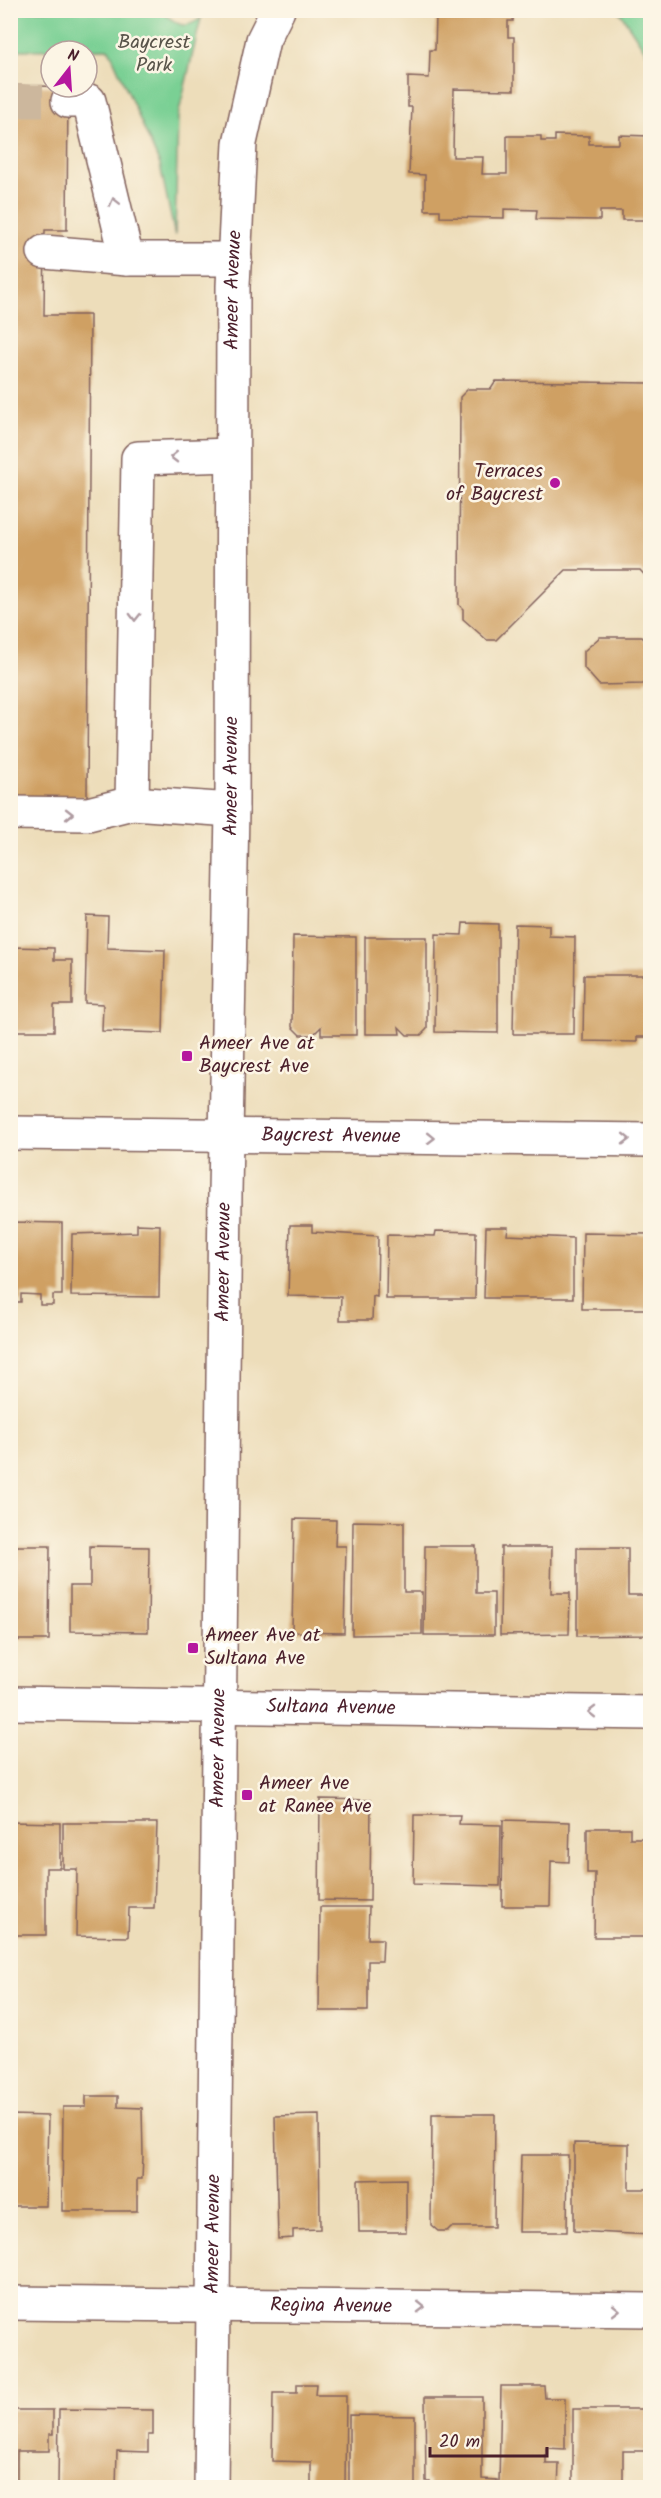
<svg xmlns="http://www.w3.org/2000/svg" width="661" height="2498" font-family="Kalam,sans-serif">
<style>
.green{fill:#7ad094;stroke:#627860;stroke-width:1.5}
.building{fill:#cfa063}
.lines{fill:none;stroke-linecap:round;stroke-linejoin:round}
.minor-tunnel{stroke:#ccb79d;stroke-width:33;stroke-dasharray:33 16;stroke-linecap:butt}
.minor-casing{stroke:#83625d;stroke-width:36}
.minor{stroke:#fff;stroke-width:33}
.oneway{stroke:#ae9aa0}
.poi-dot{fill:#b5179e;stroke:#fcf5e5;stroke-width:2}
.labels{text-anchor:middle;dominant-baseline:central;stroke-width:5;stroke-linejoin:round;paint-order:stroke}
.park-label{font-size:20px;fill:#58544a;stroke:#fcf5e5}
.street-label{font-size:20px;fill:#4a1f2b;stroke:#fcf5e5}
.poi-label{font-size:20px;fill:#4a1f2b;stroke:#fcf5e5;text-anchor:start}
</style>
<rect width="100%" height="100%" fill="#fcf5e5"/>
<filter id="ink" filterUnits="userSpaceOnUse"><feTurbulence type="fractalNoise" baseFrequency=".0167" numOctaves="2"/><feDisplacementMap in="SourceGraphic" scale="12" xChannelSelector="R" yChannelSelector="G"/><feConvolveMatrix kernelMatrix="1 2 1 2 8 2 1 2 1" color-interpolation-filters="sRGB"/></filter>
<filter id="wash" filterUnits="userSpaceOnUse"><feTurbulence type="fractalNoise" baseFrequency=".008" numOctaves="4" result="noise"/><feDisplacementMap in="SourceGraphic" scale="24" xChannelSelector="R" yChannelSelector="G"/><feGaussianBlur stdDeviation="1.35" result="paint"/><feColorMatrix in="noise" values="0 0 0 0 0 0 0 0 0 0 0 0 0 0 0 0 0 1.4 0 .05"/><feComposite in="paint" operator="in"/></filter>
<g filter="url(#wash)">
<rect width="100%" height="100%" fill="#edddba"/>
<g class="green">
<path d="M10,11C57,10 105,6 152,10C174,12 175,37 201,18L178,116L175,236L160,165L109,49L11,50Z"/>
<polygon points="619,11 650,11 650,58"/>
</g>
<g id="blocks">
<g class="building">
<polygon points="430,10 513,10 513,21 508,21 508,37 514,37 514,90 454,89 453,157 483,157 482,174 507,174 507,136 541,136 541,141 555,141 555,135 589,136 589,144 619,144 619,135 650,136 650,220 622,220 622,211 600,211 600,220 536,219 537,210 504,209 504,218 440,217 440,210 425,210 425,175 409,174 412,107 408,107 408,77 429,78 430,50 435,50 436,16 430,15"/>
<polygon points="10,85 68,87 67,230 45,230 44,315 90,315 87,797 10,797"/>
<polygon points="496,381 650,383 650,581 640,570 566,570 496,640 487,640 463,619 463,609 459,605 460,397 468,389 491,389"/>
<polygon points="600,637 642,637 650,645 650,677 643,684 599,685 584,668 584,651"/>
<polygon points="87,916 108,917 107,948 165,950 163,1033 102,1031 103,1004 85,1003"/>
<polygon points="463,923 498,924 498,1033 435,1032 436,934 462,935"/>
<polygon points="515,924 549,925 549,936 575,937 574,1034 513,1034"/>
<polygon points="293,936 356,937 356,1035 321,1035 321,1027 313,1035 300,1035 292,1027"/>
<polygon points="365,937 427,937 427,1029 421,1035 407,1035 399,1027 400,1034 365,1034"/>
<polygon points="10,947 54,948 54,960 72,960 72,1005 54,1005 54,1031 10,1031"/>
<polygon points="584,975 650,975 650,1037 637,1037 637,1042 583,1041"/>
<polygon points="10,1222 62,1223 62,1295 53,1295 53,1305 40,1305 40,1295 21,1294 21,1302 10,1302"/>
<polygon points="137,1224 160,1225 159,1297 71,1296 72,1234 137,1232"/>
<polygon points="290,1225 312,1225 312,1232 378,1236 377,1297 373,1296 372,1320 340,1320 341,1297 288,1296"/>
<polygon points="486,1227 508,1227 507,1235 573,1238 573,1298 484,1298"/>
<polygon points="436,1231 476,1232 475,1299 386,1299 387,1235 435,1236"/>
<polygon points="583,1233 650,1234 650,1309 582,1309"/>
<polygon points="294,1519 336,1520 335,1546 346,1546 344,1633 292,1632"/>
<polygon points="353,1521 404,1522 404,1592 422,1592 422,1634 352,1635"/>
<polygon points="10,1546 50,1546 49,1640 14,1640 14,1629 10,1634"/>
<polygon points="90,1546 149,1547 148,1632 70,1631 70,1586 90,1586"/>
<polygon points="425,1546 476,1546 476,1593 494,1593 494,1635 424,1635"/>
<polygon points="501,1547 552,1547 551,1593 570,1593 569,1634 500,1635"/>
<polygon points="577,1548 628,1548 628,1595 645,1595 646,1635 577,1636"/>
<polygon points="320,1799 371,1800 370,1901 319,1900"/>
<polygon points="414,1815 460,1815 459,1824 501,1825 500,1886 413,1884"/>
<polygon points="503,1820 570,1822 569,1862 551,1861 550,1906 502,1906"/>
<polygon points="10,1822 60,1823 60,1868 46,1868 46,1935 10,1935"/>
<polygon points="63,1823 157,1823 154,1908 129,1908 128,1937 76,1936 77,1869 63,1869"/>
<polygon points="587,1828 630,1828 630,1838 647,1838 647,1841 650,1841 650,1956 645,1956 645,1937 594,1937 595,1873 587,1873"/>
<polygon points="320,1907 369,1907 368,1939 383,1939 382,1961 368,1961 368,2011 319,2011"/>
<polygon points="86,2096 118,2096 118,2107 142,2108 143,2156 142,2179 137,2179 137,2211 62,2211 63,2107 86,2107"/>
<polygon points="432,2114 495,2114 494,2227 451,2227 447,2231 438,2231 431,2225"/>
<polygon points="10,2115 48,2116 46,2206 10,2206"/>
<polygon points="319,2115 320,2229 293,2230 293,2238 278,2239 275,2116"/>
<polygon points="574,2143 629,2144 629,2189 650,2189 650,2235 574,2231"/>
<polygon points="521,2155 568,2155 567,2232 519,2232"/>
<polygon points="406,2179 406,2232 359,2232 358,2180"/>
<polygon points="297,2384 316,2384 315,2395 346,2395 345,2487 311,2487 311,2462 272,2461 273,2393 297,2393"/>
<polygon points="501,2386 544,2386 545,2398 565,2398 565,2449 546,2448 546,2464 559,2464 558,2488 511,2488 511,2485 499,2484"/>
<polygon points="425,2397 482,2397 482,2479 497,2480 497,2488 430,2488 430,2481 426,2481"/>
<polygon points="59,2409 153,2410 153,2435 148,2435 148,2452 117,2451 116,2488 58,2488"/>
<polygon points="573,2409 650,2409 650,2451 623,2451 623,2484 595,2484 595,2488 573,2488"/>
<polygon points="10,2410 53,2410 53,2434 49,2434 49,2451 17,2451 17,2488 10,2488"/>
<polygon points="349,2415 415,2416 415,2488 349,2488"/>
</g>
</g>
</g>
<g filter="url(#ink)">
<use href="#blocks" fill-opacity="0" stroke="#83625d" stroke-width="1.5"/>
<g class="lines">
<polyline class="minor-tunnel" points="10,101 68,101"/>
<g class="minor-casing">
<g id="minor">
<polyline points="68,101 89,101 127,259"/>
<polyline points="44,252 127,259 235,259"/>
<polyline points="132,803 138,458 232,455"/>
<polyline points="10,813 88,814 132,803 232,810"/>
<path id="s1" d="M10,1133L650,1140"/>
<path id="s2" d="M10,1703L650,1713"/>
<path id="s3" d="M10,2303L650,2310"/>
<path id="s4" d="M211,2488L225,1193L232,810L233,286L240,143L263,40L278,10"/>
</g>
</g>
<use href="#minor" class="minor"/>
</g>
<defs><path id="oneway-chevron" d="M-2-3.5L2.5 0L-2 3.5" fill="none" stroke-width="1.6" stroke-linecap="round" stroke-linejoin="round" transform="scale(1.5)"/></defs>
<g class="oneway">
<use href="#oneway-chevron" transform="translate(114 202) rotate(-104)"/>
<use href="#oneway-chevron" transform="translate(174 457) rotate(179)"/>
<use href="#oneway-chevron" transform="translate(135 617) rotate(91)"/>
<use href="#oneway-chevron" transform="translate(69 814)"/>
<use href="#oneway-chevron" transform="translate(431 1138) rotate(1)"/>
<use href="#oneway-chevron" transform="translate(626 1139) rotate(1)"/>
<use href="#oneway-chevron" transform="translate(592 1712) rotate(-179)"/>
<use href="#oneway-chevron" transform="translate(421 2307) rotate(1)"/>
<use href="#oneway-chevron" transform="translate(616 2310) rotate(1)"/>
</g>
</g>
<g class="poi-dot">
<circle cx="555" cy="483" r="6"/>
<rect x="181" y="1050" width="12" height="12" rx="3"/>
<rect x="187" y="1642" width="12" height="12" rx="3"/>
<rect x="241" y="1789" width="12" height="12" rx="3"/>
</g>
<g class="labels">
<g class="park-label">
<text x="154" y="43">Baycrest<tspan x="154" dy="23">Park</tspan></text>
</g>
<g class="street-label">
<text stroke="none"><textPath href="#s4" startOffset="2198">Ameer Avenue</textPath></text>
<text stroke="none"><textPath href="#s4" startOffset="1712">Ameer Avenue</textPath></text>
<text stroke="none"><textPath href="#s1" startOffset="321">Baycrest Avenue</textPath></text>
<text stroke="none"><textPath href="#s4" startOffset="1226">Ameer Avenue</textPath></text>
<text stroke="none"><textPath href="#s2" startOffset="321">Sultana Avenue</textPath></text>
<text stroke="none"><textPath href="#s4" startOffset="740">Ameer Avenue</textPath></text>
<text stroke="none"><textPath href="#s4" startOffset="254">Ameer Avenue</textPath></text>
<text stroke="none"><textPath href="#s3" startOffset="321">Regina Avenue</textPath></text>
</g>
<g class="poi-label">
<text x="543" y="472" text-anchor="end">Terraces<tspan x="543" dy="23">of Baycrest</tspan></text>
<text x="199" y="1044">Ameer Ave at<tspan x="199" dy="23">Baycrest Ave</tspan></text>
<text x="205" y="1636">Ameer Ave at<tspan x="205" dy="23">Sultana Ave</tspan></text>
<text x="259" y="1784">Ameer Ave<tspan x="259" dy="23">at Ranee Ave</tspan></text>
</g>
</g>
<rect width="661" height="2498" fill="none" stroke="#fcf5e5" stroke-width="36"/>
<g transform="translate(69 69) rotate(17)"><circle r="28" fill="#fcf5e5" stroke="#b59f9b" stroke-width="1.5"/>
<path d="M0-4.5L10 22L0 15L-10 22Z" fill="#b5179e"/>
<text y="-9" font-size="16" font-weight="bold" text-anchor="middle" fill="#4a1f2b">N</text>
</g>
<path d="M430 2447v9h117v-9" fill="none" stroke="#4a1f2b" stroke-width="3"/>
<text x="439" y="2447" font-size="18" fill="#4a1f2b" stroke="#fcf5e5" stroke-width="4.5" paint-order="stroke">20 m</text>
</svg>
